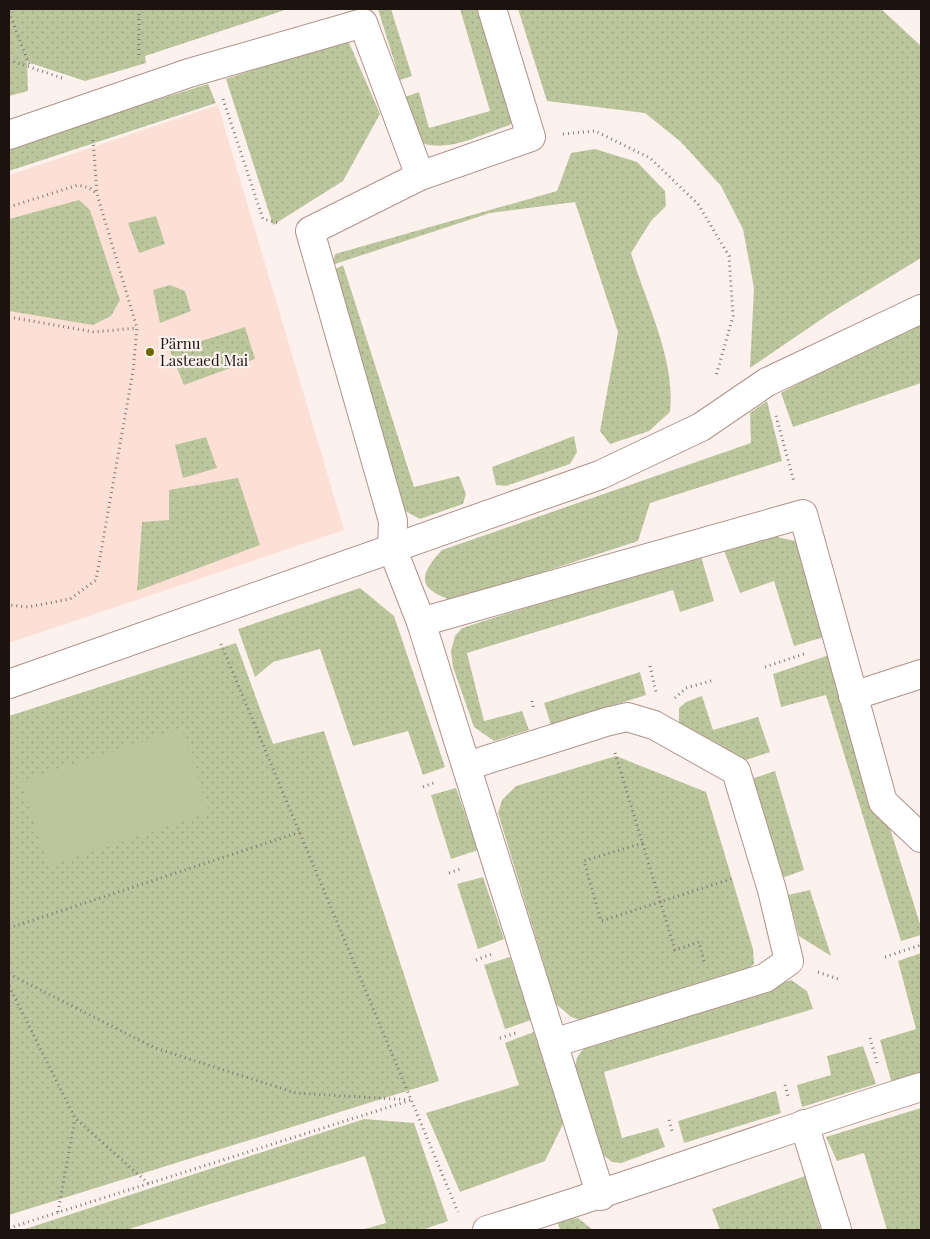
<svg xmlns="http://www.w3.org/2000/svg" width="930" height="1239" font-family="'Playfair Display',serif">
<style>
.built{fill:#fde0d5}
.grass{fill:url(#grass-dots)}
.pitch{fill:#bcc69d}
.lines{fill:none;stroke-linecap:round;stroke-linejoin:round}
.minor-casing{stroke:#ad9389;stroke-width:30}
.path{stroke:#827874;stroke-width:3;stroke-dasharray:1 4;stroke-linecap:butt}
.minor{stroke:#fff;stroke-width:28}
.poi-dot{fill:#6b6801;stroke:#fcf1ed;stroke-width:2}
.labels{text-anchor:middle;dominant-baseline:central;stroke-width:4.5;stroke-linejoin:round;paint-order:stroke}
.poi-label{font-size:15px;fill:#1c130f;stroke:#fcf1ed;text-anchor:start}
</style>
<defs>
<pattern id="grass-dots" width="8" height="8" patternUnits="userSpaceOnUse" patternTransform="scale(1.25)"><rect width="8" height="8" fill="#bcc69d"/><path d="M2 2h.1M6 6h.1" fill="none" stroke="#a1a986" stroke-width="1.8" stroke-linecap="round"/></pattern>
</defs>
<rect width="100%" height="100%" fill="#fcf1ed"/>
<polygon class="built" points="218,105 344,530 9,643 9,175"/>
<g class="grass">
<polygon points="9,9 288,9 145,56 146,63 85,81 27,62 28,91 9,96"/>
<polygon points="378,9 391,9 412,76 400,80"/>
<path d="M460,9H484L513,120L510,125C484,133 449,153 422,143L405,97L419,92L429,128L490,111Z"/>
<polygon points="518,9 881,9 921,46 921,258 832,312 750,368 754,288 743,229 721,186 681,142 645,113 547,101"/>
<polygon points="347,38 380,114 343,181 273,225 226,79"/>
<polygon points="208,84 216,103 9,171 9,146"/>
<path d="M595,149L637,162L665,191L666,206L651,221L631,253C646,303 676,360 670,412L649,431L610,444L600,431L618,332L575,202L490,213L332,265L335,254L557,191L571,153Z"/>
<polygon points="79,200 90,210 120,300 111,316 93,325 9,311 9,219"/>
<polygon points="156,216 165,244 139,253 128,223"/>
<polygon points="343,265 414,487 459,476 466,494 463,504 420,519 405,511 390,472 334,270"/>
<polygon points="170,285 185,291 191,311 160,323 153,290"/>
<polygon points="921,318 921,383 793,427 781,393 879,339"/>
<polygon points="245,327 255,359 184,385 170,351"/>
<path d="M767,401L782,461L650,503L638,541L454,601C417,589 418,576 442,550L751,443L750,413Z"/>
<polygon points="574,436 577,452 570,464 506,486 496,485 492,467"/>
<polygon points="206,437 217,468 183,478 175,445"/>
<polygon points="238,478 260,545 137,591 142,522 169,520 169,490"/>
<polygon points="763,534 795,541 803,552 827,636 794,646 774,581 740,593 722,545"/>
<polygon points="700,553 714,601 680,612 673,590 467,653 484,721 522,711 529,730 494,741 474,727 453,667 451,651 455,636 462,628"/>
<polygon points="360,588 394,616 445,767 423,775 408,731 353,746 320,649 273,662 255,677 238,629"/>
<polygon points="236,643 273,744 324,731 439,1081 9,1215 9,716"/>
<polygon points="835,653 921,927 921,935 901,941 826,695 781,707 773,674"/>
<polygon points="640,672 646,695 551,725 544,703"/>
<polygon points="702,696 713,730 758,717 770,752 746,760 685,735 679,725 679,708 686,702"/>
<polygon points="616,756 706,792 753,949 754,964 742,974 584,1021 571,1017 556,1004 498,813 502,800 516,786"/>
<polygon points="775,771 804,870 782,878 752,779"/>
<polygon points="456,788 478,850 451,859 431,795"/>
<polygon points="483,877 504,939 478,949 457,884"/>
<polygon points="810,890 831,956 799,936 788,895"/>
<polygon points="921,953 921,1075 892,1084 880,1040 916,1029 898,961"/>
<polygon points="510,957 531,1020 505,1029 484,965"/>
<path d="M791,980L807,991L813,1009L604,1072L622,1138L658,1128L665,1147L621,1163L612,1162L600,1152L575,1069C576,1057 579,1052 589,1045Z"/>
<polygon points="534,1032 563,1124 545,1161 460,1192 426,1113 519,1085 505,1043"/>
<polygon points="863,1046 876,1084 802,1107 797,1085 831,1075 827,1056"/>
<polygon points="776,1091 781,1113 684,1143 678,1121"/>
<polygon points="921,1108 921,1230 887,1230 864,1153 837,1161 826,1137"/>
<polygon points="364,1119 414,1123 448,1221 422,1230 361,1230 386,1223 365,1156 126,1230 22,1230"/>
<polygon points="805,1176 821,1230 720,1230 712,1209"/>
<polygon points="578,1218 593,1230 560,1230 557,1221"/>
</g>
<polygon class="pitch" points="182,729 209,812 49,865 21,782"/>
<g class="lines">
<g class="minor-casing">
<g id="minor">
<polyline points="9,135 189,73 363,23 420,176 531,137 492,9"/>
<polyline points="420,176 310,231 393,521 392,548 421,622 601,1196"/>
<polyline points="421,622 803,514 883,802 921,838"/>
<polyline points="9,684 600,475 701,427 767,382 921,309"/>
<polyline points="853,696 921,674"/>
<polyline points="467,766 606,722 627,717 654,725 736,771 772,890 789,961 765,978 553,1043"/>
<polyline points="804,1124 837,1230"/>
<path d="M487,1230C633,1186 775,1132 921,1087"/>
</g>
</g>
<g class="path">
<polyline points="139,9 139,55"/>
<polyline points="9,12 30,67"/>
<polyline points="9,60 65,79"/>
<polyline points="223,99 263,219 279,223"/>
<polyline points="563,134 595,131 650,158 698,204 729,256 733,316 716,376"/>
<polyline points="93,140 97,193"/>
<polyline points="9,207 78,185 90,188 97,194 137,328 133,371 96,580 70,599 28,607 9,605"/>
<polyline points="9,317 94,332 137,328"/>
<polyline points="776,416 794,482"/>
<polyline points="221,644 458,1212"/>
<polyline points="650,666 656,692"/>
<polyline points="765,667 807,653"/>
<polyline points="675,698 686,688 714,680"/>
<polyline points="532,701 534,710"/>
<polyline points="615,753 675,950 699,942 704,962"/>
<polyline points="423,787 436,782"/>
<polyline points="643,843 584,861 601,921 734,878"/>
<polyline points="449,873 463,868"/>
<polyline points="9,928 300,832"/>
<polyline points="885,957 921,945"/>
<polyline points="476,960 492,954"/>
<polyline points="818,972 841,980"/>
<polyline points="9,974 155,1048 296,1093 411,1100"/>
<polyline points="9,986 75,1118 149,1184"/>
<polyline points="500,1038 516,1033"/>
<polyline points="870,1038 878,1066"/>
<polyline points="785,1085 788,1096"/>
<polyline points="669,1120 673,1134"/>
<polyline points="58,1212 75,1119"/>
<polyline points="9,1228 408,1101"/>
</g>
<use href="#minor" class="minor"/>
</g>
<circle class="poi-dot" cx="150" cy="352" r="5"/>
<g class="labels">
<g class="poi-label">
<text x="160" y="343">Pärnu<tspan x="160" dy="17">Lasteaed Mai</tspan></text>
</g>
</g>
<rect width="930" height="1239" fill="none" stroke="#1c130f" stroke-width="20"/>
</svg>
